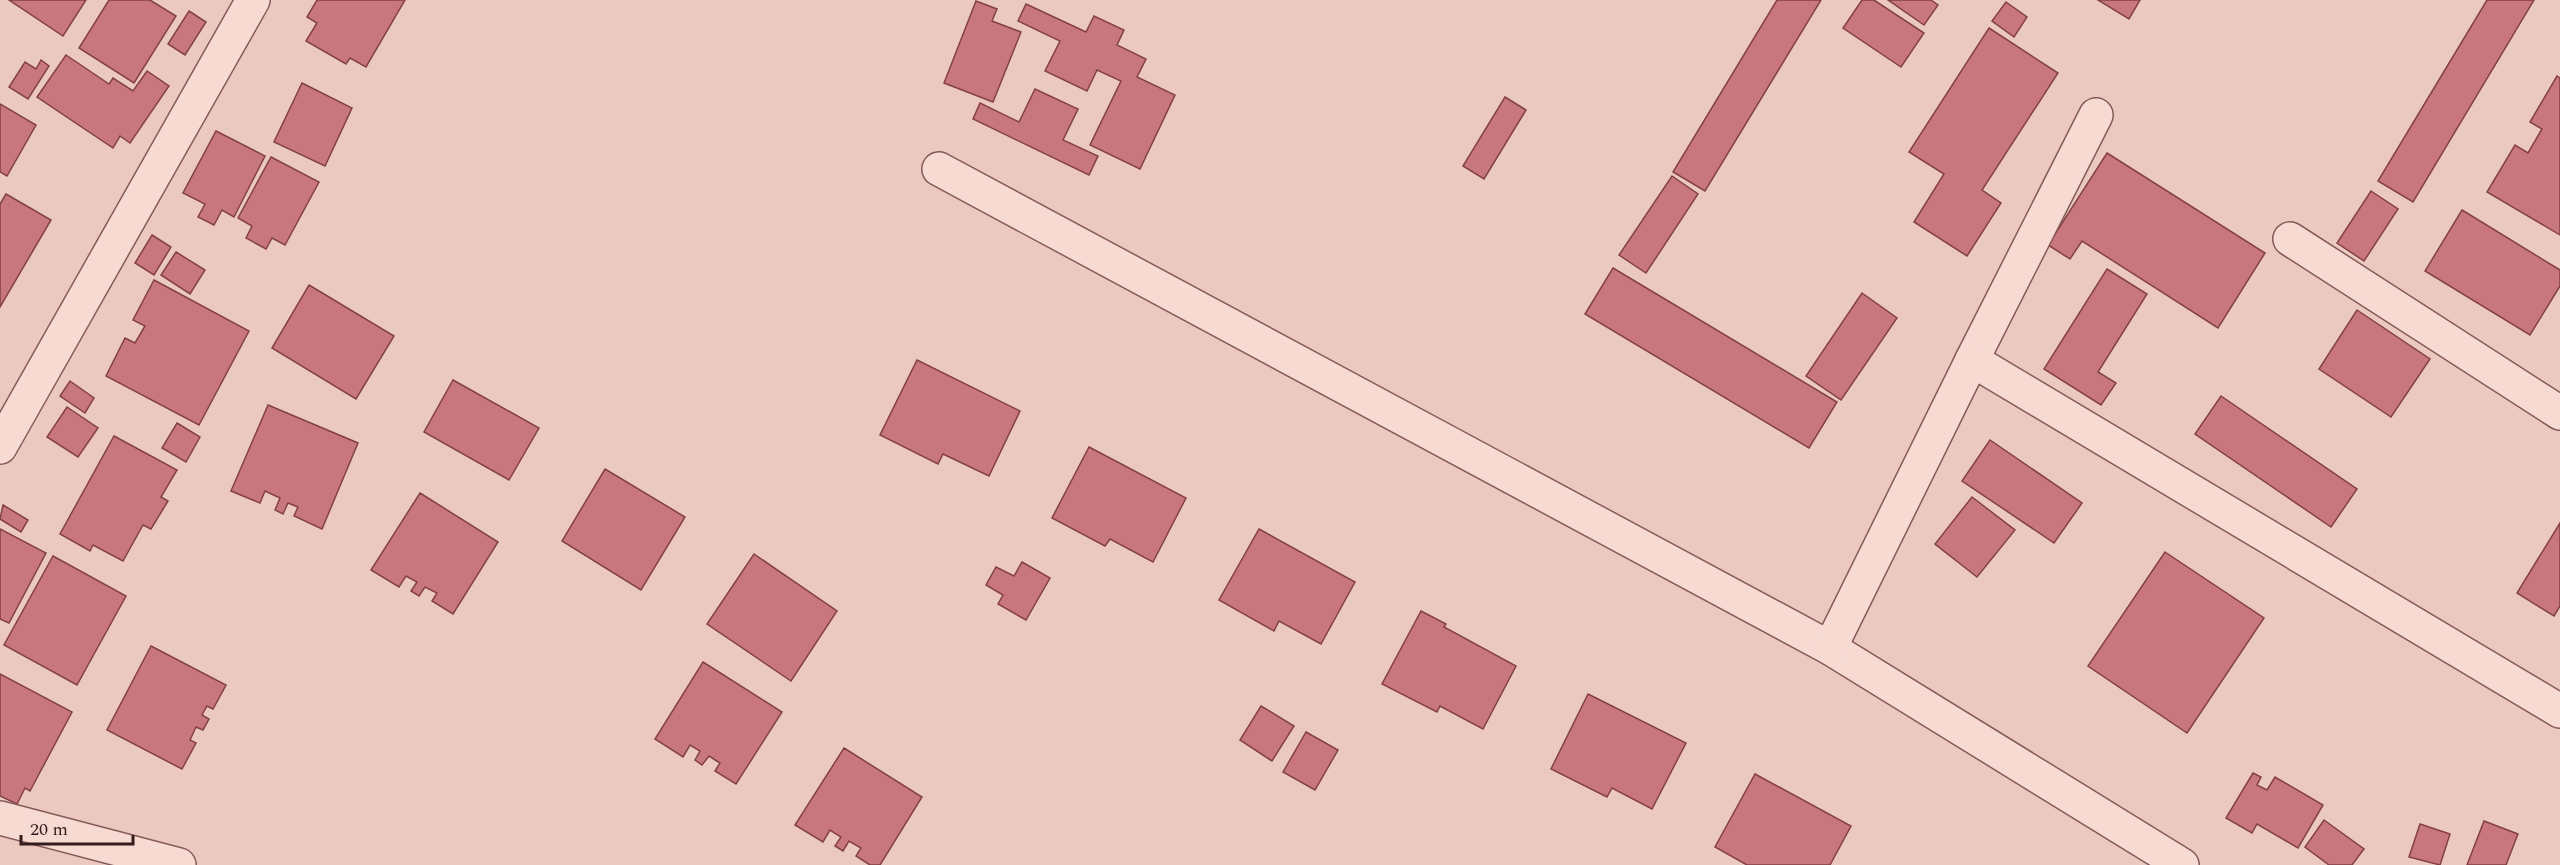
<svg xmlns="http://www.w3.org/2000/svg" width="2560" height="865" font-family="Spectral,serif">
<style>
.building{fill:#c9777e;stroke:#834046;stroke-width:1.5}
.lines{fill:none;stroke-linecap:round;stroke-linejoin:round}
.minor-casing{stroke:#855a59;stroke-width:36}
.minor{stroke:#f7dbd3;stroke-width:33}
</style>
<rect width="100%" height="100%" fill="#ecc9c0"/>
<g class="building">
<polygon points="9,0 86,0 63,36"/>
<polygon points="109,0 150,0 176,16 134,83 79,48"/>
<polygon points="317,0 405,0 366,67 350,58 346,64 306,41 317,23 307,17"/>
<polygon points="1777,0 1821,0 1705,191 1673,172"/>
<polygon points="1862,0 1874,0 1924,33 1901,67 1843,28"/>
<polygon points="1888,0 1931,0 1938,5 1924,25"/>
<polygon points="2098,0 2140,0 2129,19"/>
<polygon points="2487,0 2534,0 2413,202 2378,181"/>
<polygon points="976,1 997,9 992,21 1021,32 993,102 944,83"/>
<polygon points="2006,2 2027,17 2014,37 1992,21"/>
<polygon points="1026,4 1086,32 1094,16 1124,30 1117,45 1146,59 1137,77 1175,95 1140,169 1090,145 1121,81 1097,70 1087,91 1045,71 1060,41 1018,21"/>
<polygon points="189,11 206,22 185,55 168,44"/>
<polygon points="1989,28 2058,73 1982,190 2001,203 1967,256 1914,222 1944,174 1909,152"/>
<polygon points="66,55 109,84 113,78 133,91 147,71 169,86 130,143 120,136 113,148 37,97"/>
<polygon points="41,60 49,66 28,99 9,87 25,62 36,69"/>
<polygon points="2557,76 2560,78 2560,235 2487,192 2515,145 2528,153 2542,129 2530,122"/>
<polygon points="302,83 352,108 325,166 274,142"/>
<polygon points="1035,89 1078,109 1063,140 1098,156 1089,175 973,119 980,103 1019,122"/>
<polygon points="1505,97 1526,110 1484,179 1463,166"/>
<polygon points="0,104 36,125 7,176 0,172"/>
<polygon points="216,131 265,156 234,217 222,210 214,225 198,217 205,204 183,193"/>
<polygon points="2107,153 2265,253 2218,328 2082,241 2070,259 2048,245"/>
<polygon points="271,157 319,182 285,245 272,238 266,249 246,238 252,226 238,218"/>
<polygon points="1672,176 1698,194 1646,273 1619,255"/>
<polygon points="2371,191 2398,209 2364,261 2337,243"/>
<polygon points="6,194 51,220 0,307 0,204"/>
<polygon points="2462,210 2560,270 2560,286 2530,335 2425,271"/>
<polygon points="152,235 171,247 154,275 135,263"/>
<polygon points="176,252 205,270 190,294 161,275"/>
<polygon points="1613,268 1837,402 1809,448 1585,314"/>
<polygon points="2107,269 2147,294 2098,372 2116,383 2101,405 2044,369"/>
<polygon points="154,280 249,331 199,425 106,376 125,338 135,343 145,326 133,320"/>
<polygon points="309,285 394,336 356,399 272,348"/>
<polygon points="1862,293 1897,318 1841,400 1806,376"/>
<polygon points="2357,310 2430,359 2391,417 2319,369"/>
<polygon points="917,360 1020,411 989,476 943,454 938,464 880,435"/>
<polygon points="453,380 539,428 509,480 424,432"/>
<polygon points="70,381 94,398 85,413 60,396"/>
<polygon points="2221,396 2357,489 2331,527 2195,434"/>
<polygon points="268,405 358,443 322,529 294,516 298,507 288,503 283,514 275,510 280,498 265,491 260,503 231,491"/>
<polygon points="67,407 98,428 78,457 47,437"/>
<polygon points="177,423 200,437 186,462 162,448"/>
<polygon points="114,436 177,470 161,497 168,501 151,529 143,525 123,561 93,545 90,551 60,534"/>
<polygon points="1990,440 2082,503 2054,543 1962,481"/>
<polygon points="1089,447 1186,498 1153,562 1110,539 1105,546 1052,518"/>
<polygon points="605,469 685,517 641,590 562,541"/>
<polygon points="420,493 498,542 453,614 432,601 437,593 425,587 419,596 411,591 417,582 406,576 399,587 371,570"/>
<polygon points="1972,497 2015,530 1977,577 1935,544"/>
<polygon points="3,505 28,520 21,532 0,519"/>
<polygon points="2560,523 2560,606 2554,616 2517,593"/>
<polygon points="0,529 46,553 9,623 0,619"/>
<polygon points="1259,529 1355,582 1321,644 1279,621 1274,631 1219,600"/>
<polygon points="2165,552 2264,618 2187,733 2088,666"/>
<polygon points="754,554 837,611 791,681 707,624"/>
<polygon points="53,556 126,596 77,685 4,645"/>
<polygon points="1022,562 1050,578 1026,620 998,604 1003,595 986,585 996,567 1014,576"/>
<polygon points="1421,611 1446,624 1444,627 1516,666 1483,729 1440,706 1437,712 1382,684"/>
<polygon points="151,646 226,685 213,709 207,706 202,715 209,719 203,730 196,727 190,740 196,743 182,769 107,730"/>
<polygon points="703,662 782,712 736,784 715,771 720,763 709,756 702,765 695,760 700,751 690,745 683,757 655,739"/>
<polygon points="0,674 72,712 30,791 25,788 17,804 0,796"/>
<polygon points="1588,694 1686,743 1652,809 1612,788 1607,797 1551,769"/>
<polygon points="1261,706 1294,726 1272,761 1240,740"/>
<polygon points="1306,732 1338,750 1315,790 1283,772"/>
<polygon points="844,748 922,797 880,865 870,865 856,856 861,848 849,841 843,851 835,846 841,837 830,830 823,842 795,825"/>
<polygon points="2253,773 2261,777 2257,785 2267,790 2275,777 2323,805 2298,848 2257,824 2252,833 2226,818"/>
<polygon points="1755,774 1851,826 1830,865 1747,865 1715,847"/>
<polygon points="2324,820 2364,849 2352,865 2329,865 2305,847"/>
<polygon points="2484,821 2518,834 2506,865 2467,865"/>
<polygon points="2420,824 2450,834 2440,865 2409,857"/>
</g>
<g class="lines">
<g class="minor-casing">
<g id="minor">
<polyline points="939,169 1830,648 2182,865"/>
<polyline points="2290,239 2560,413"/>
<polyline points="1972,360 2096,115"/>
<polyline points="0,447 253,0"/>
<polyline points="1830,648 1972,360 2560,711"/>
<polyline points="0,818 179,865"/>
</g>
</g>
<use href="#minor" class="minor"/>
</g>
<path d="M21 835v9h112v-9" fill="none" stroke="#351d1d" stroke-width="3"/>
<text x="30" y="835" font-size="18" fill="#351d1d" stroke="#f4d7d0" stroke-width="4.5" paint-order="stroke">20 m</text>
</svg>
